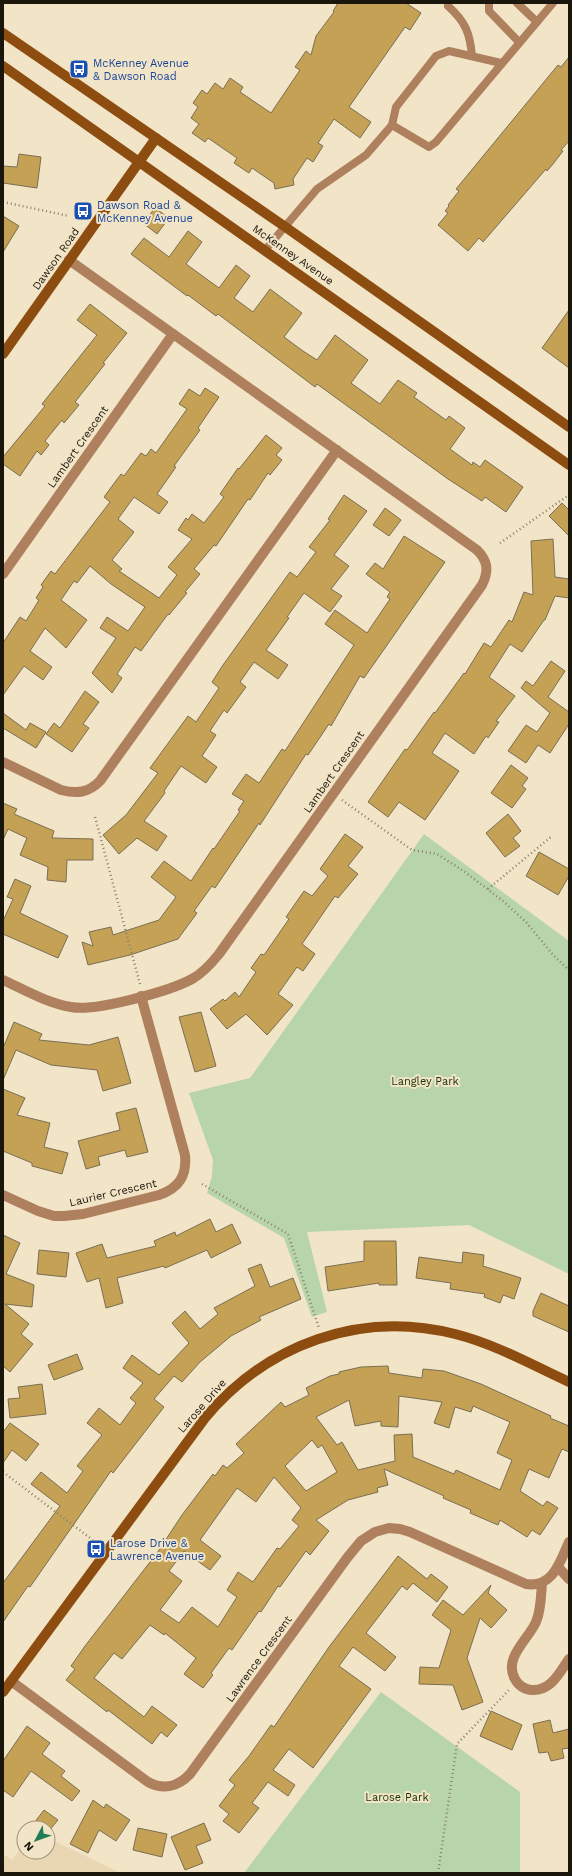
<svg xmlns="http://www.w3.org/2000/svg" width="572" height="1876" font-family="'Work Sans',sans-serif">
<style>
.built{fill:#e9d7b4}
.green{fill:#b8d4aa}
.building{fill:#c4a155;stroke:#7a6e53;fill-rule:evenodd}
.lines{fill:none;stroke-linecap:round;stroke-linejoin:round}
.path{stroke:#8a816c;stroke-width:2.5;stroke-dasharray:1 3;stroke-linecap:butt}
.lane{stroke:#ae805e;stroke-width:8}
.street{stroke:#ae805e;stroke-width:10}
.secondary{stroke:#8e4d10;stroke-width:10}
.labels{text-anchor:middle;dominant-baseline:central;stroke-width:4;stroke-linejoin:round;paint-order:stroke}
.transit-label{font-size:11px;fill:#164399;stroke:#f2e4c6;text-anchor:start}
.street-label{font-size:11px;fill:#1b160c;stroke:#f2e4c6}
.park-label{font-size:11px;fill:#163303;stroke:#f2e4c6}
</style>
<rect width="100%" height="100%" fill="#f2e4c6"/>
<polygon class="built" points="48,1838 121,1873 3,1873 3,1854 12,1860 24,1844 24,1852 48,1852"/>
<g class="green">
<polygon points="424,834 569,941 569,1274 469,1225 307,1232 327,1312 312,1317 284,1238 207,1193 212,1176 213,1160 189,1093 250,1078"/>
<polygon points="381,1692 520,1792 520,1873 244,1873"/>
</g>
<g class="building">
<polygon points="338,3 406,3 421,13 410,30 405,27 349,107 371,122 360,138 334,119 318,143 323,146 313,162 307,158 293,179 294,185 275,189 274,183 252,168 249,173 234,163 237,158 208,138 205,142 192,133 199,124 191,118 198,107 193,103 202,90 207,94 215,83 223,89 230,78 243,87 240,92 271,113 300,70 295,67 306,51 311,55 316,36 334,12 333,11"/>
<polygon points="569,57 569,141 561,150 563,151 553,164 547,171 546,169 483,242 479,238 468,251 438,225 448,213 445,211 449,206 448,205 459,191 456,189 558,65 561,67"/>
<polygon points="19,154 41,157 37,188 3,183 3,166 17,167"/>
<polygon points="155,208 169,218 157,234 143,223"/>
<polygon points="3,216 19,226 3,252"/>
<polygon points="188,231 202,242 186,264 219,288 236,265 250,276 234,298 253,312 270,289 302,313 284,337 303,351 317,360 335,335 368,360 351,383 380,404 398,380 417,393 414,397 446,420 449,416 465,428 450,449 472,465 473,462 480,467 485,460 523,487 506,512 485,497 482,501 448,479 317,384 315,387 218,314 216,316 188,295 187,296 131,254 144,238 169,257"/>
<polygon points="90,304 127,333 103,363 105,364 75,402 79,405 64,423 62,420 45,441 49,445 41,455 37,451 20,476 3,464 3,457 45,406 42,404 97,335 77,320"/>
<polygon points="569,310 569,368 542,348"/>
<polygon points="205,388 219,397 198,428 200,430 174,466 176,467 157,494 168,502 159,514 134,497 118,519 134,532 112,560 122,569 119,571 159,598 177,575 168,567 192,539 178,530 186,518 188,520 192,514 204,523 224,497 220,494 238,468 239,469 266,435 282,448 276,455 282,460 270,475 268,473 250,500 248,499 216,546 214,545 194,569 200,574 185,592 187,593 169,615 168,614 141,651 135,647 117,674 122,678 112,693 92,673 116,638 100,628 107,617 128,631 145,607 111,584 90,566 77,583 74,581 61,600 87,620 66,648 45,628 30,651 52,667 43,680 24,666 3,695 3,643 20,617 26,621 39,600 36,598 43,587 41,585 51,571 55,574 110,502 104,497 121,474 124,476 141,453 146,456 151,449 156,453 187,409 179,404 189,389 200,396"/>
<polygon points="344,495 367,511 334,555 349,566 331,589 342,596 330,612 304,593 287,617 289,618 266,650 288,665 278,679 254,662 240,682 246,687 227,713 224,710 210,731 216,735 202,756 217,767 206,783 181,766 164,791 165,793 144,821 167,836 157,851 137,838 119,854 103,835 126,815 158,773 150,768 188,716 196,722 219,688 212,682 223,665 290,572 297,577 316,552 309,547 330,520 328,519"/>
<polygon points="562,503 569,510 569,536 549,516"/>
<polygon points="385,508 401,520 389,536 373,525"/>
<polygon points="404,536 445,562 364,678 360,676 331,726 329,724 308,755 306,754 260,825 259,823 215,888 212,886 194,911 197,913 178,939 130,955 88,965 82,942 93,946 89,932 111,927 113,935 159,920 176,897 151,877 164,861 191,881 213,848 214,849 240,811 238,810 244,801 232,794 246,774 259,783 282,749 285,751 354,645 325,624 335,610 367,633 390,599 387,597 390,592 366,574 375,563 383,569"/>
<polygon points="553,539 555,577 569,579 569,598 555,596 545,620 544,620 522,652 510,644 489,677 515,696 496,721 499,722 488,738 486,736 474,754 445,733 432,753 459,771 425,820 399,802 388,817 368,802 405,749 407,750 434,712 435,713 464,673 465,674 484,643 491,647 509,620 512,622 524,592 533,595 531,541"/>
<polygon points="551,661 565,671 548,697 569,712 569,724 550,753 538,745 526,763 508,751 526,725 537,732 550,713 521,688 526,681 533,686"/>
<polygon points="85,691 99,702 83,724 89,728 72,752 46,734 54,723 60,728"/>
<polygon points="3,713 26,730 30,723 46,732 36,748 3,728"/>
<polygon points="511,765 528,778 522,786 526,789 512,808 491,793"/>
<polygon points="3,803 17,809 14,814 54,831 52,838 93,839 93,860 67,860 66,882 47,880 48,867 20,855 27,838 8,829 3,840"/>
<polygon points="508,814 521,831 513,838 520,846 505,857 486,833"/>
<polygon points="345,834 363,847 348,866 358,874 338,898 335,896 302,944 315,954 303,971 297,967 278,994 293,1005 267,1035 246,1014 227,1029 210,1009 223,999 225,1001 235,992 239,997 256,972 251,968 261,954 264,955 289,919 286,917 304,891 312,896 328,876 320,869"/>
<polygon points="539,852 569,869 569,876 558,895 526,876"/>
<polygon points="15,879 31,886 20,913 68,936 58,958 3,934 3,921 13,899 7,897"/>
<polygon points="201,1012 216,1066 195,1072 179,1017"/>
<polygon points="14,1022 42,1034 39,1040 89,1045 118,1037 131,1083 103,1091 97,1070 51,1065 16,1050 3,1080 3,1048"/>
<polygon points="3,1089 25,1098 17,1115 50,1123 44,1147 68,1153 62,1174 32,1166 32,1163 3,1151"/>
<polygon points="136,1108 148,1152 127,1157 125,1150 98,1157 100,1165 86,1169 78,1141 120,1130 116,1113"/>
<polygon points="210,1219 216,1232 232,1224 241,1243 211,1258 207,1250 165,1268 164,1266 117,1278 123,1303 106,1308 99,1278 87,1282 76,1253 102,1244 107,1258 156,1246 154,1241 175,1232 176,1236"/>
<polygon points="3,1235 20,1243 6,1274 34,1285 32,1307 5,1304 29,1324 21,1334 33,1344 10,1372 3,1366"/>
<polygon points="364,1241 396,1241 397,1285 379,1285 379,1283 328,1291 325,1267 364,1261"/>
<polygon points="39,1250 69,1253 66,1277 37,1274"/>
<polygon points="463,1252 484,1255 483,1266 521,1278 514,1299 503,1295 500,1303 484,1297 485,1294 450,1289 451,1283 416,1278 419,1257 462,1263"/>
<polygon points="261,1264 270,1287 293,1278 301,1299 259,1317 261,1320 231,1336 200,1362 182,1382 174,1376 154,1399 164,1407 113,1473 111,1471 30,1587 28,1586 3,1622 3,1583 60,1506 31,1484 41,1472 67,1493 83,1471 77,1466 102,1435 87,1423 99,1408 120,1425 136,1403 130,1398 143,1383 123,1368 132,1355 159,1375 189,1343 172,1323 185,1311 200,1329 218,1314 214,1308 255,1286 248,1269"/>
<polygon points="541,1293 569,1306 569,1332 533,1316 533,1311"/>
<polygon points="77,1354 83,1369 54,1380 48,1365"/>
<path d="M388,1366L389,1373L422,1378L423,1369L444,1371L481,1384L551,1416L550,1418L569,1426V1452L562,1449L549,1478L529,1469L520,1491L543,1506L547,1501L558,1508L540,1535L532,1530L527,1537L500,1520L498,1525L470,1513L471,1510L443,1498L444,1496L384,1469L388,1485L377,1488L378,1492L348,1500L316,1520L329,1531L310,1555L306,1551L280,1587L278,1586L261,1612L259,1611L232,1650L229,1648L211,1673L213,1675L203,1688L184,1674L196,1658L165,1633L164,1635L150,1625L122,1659L114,1653L94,1678L144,1717L152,1706L177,1725L167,1737L161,1732L152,1744L108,1710L107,1712L66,1680L75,1669L71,1666L85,1646L157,1553L182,1515L213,1474L215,1476L223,1465L227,1468L244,1453L236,1444L281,1402L285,1407L309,1395L306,1388L330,1376L339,1374V1372L361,1367ZM399,1396L442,1402L434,1423L449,1428L455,1407L471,1412L473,1406L510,1422L497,1453L512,1460L500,1490L456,1470L454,1474L413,1457L412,1434L394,1435L395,1461L358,1470L342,1442L337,1445L316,1417L349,1400L355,1426L381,1421V1426L398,1427ZM312,1440L318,1448L322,1445L337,1472L306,1491L285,1466ZM274,1477L301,1508L292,1520L299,1526L280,1549L277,1548L253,1582L238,1572L227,1590L237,1597L218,1627L192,1607L179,1623L160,1610L182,1581L169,1571L184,1551L210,1570L221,1556L200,1540L237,1488L256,1502Z"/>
<polygon points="42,1384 46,1414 10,1418 8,1399 20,1398 18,1387"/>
<polygon points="10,1423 39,1444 26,1461 12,1450 3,1463 3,1432"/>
<polygon points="398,1556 427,1579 431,1574 448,1587 437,1602 413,1583 407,1590 402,1586 366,1633 396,1657 385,1671 353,1647 339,1666 371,1689 313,1768 289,1749 273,1770 295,1785 288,1796 268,1782 252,1803 259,1808 239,1833 223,1821 229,1814 219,1806 235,1785 229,1780 249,1756 271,1725 274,1727 329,1647"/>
<polygon points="491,1585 488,1593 507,1610 491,1628 480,1618 467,1658 483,1702 462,1710 453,1685 419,1684 420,1667 439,1668 451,1630 432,1615 443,1600 463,1615"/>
<polygon points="491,1711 522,1725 512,1750 480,1736"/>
<polygon points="550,1720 553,1733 569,1729 569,1748 562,1749 564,1758 551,1761 548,1752 539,1753 533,1724"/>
<polygon points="27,1726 50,1743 42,1754 65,1771 61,1776 80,1791 72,1801 31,1771 13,1797 3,1790 3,1761"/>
<polygon points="93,1800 104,1808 106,1804 130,1820 116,1841 99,1830 88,1853 70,1844"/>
<polygon points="44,1810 58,1820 48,1832 48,1828 41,1828 34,1823"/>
<polygon points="204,1823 211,1840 196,1846 203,1863 185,1870 171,1837"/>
<polygon points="138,1828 167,1834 162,1857 133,1850"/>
</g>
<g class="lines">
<g class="path">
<polyline points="3,202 69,216"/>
<polyline points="500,543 569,495"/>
<polyline points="342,800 412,850 437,854 465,872 503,901 526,922 554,956 569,970"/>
<polyline points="95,817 140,984"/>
<polyline points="488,889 552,836"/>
<polyline points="202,1184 288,1234 319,1328"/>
<polyline points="3,1472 98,1544"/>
<polyline points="438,1873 457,1744 509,1690"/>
</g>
<g class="lane">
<polyline points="489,3 489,11 519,42"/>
<polyline points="517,3 537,22"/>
<path d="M448,6C466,22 470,34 472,56"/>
<polyline points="392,125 429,147 436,142 553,3"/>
<polyline points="265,250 317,189 366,155 392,125 396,107 436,56 449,51 501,63"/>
</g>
<g class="street">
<polyline points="3,574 173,334"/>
<path d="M3,762L61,790C77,794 88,793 100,781L337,450"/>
<path d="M3,980C25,990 47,1003 71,1007C95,1012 170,991 192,979C203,973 211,964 219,954L482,585C489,571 488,561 477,550L69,260"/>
<path d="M3,1195L38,1211L54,1216H64L83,1214L159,1195C179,1188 187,1176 185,1155L141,996"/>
<polyline points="558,1567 569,1579"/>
<path d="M542,1583C541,1595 541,1611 536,1622C528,1640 503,1658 515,1679C518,1685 525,1690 532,1690C551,1691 559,1673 569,1659"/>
<path d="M11,1681L148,1782C163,1790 178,1787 190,1774L347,1558L361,1541L375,1532L389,1528L400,1529L410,1532L526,1584C553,1588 560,1562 569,1542"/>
</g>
<g class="secondary">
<polyline points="3,33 284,226 569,427"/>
<polyline points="3,66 569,465"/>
<polyline points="3,354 156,138"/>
<path d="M3,1692L205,1418C267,1344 360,1310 455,1334C495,1344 532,1365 569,1382"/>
</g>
</g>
<defs>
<g id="bus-square" transform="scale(1)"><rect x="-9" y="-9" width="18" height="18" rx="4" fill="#1a4fb4" stroke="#f2e4c6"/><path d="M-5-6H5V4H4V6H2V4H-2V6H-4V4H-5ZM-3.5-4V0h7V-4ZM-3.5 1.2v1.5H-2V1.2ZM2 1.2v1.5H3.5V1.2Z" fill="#fff"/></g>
</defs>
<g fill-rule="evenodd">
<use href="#bus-square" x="79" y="69"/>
<use href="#bus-square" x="83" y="211"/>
<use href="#bus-square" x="96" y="1549"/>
</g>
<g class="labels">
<g class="transit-label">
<text x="93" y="63">McKenney Avenue<tspan x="93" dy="13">&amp; Dawson Road</tspan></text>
<text x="97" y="205">Dawson Road &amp;<tspan x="97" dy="13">McKenney Avenue</tspan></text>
<text x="110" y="1543">Larose Drive &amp;<tspan x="110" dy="13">Lawrence Avenue</tspan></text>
</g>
<g class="street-label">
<text transform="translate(293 255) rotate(35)">McKenney Avenue</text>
<text transform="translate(56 259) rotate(-55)">Dawson Road</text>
<text transform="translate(78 447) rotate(-55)">Lambert Crescent</text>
<text transform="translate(334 772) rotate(-55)">Lambert Crescent</text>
<text transform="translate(113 1193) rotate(-13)">Laurier Crescent</text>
<text transform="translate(202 1406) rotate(-49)">Larose Drive</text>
<text transform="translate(259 1659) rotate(-54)">Lawrence Crescent</text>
</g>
<g class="park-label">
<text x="425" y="1081">Langley Park</text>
<text x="397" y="1797">Larose Park</text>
</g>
</g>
<rect width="572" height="1876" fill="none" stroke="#1b160c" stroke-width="8"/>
<g transform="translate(36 1840) rotate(229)"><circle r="19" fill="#f2e4c6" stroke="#9c927c"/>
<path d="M0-3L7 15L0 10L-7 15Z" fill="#1f7e55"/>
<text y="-6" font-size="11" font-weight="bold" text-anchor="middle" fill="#1b160c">N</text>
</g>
</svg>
